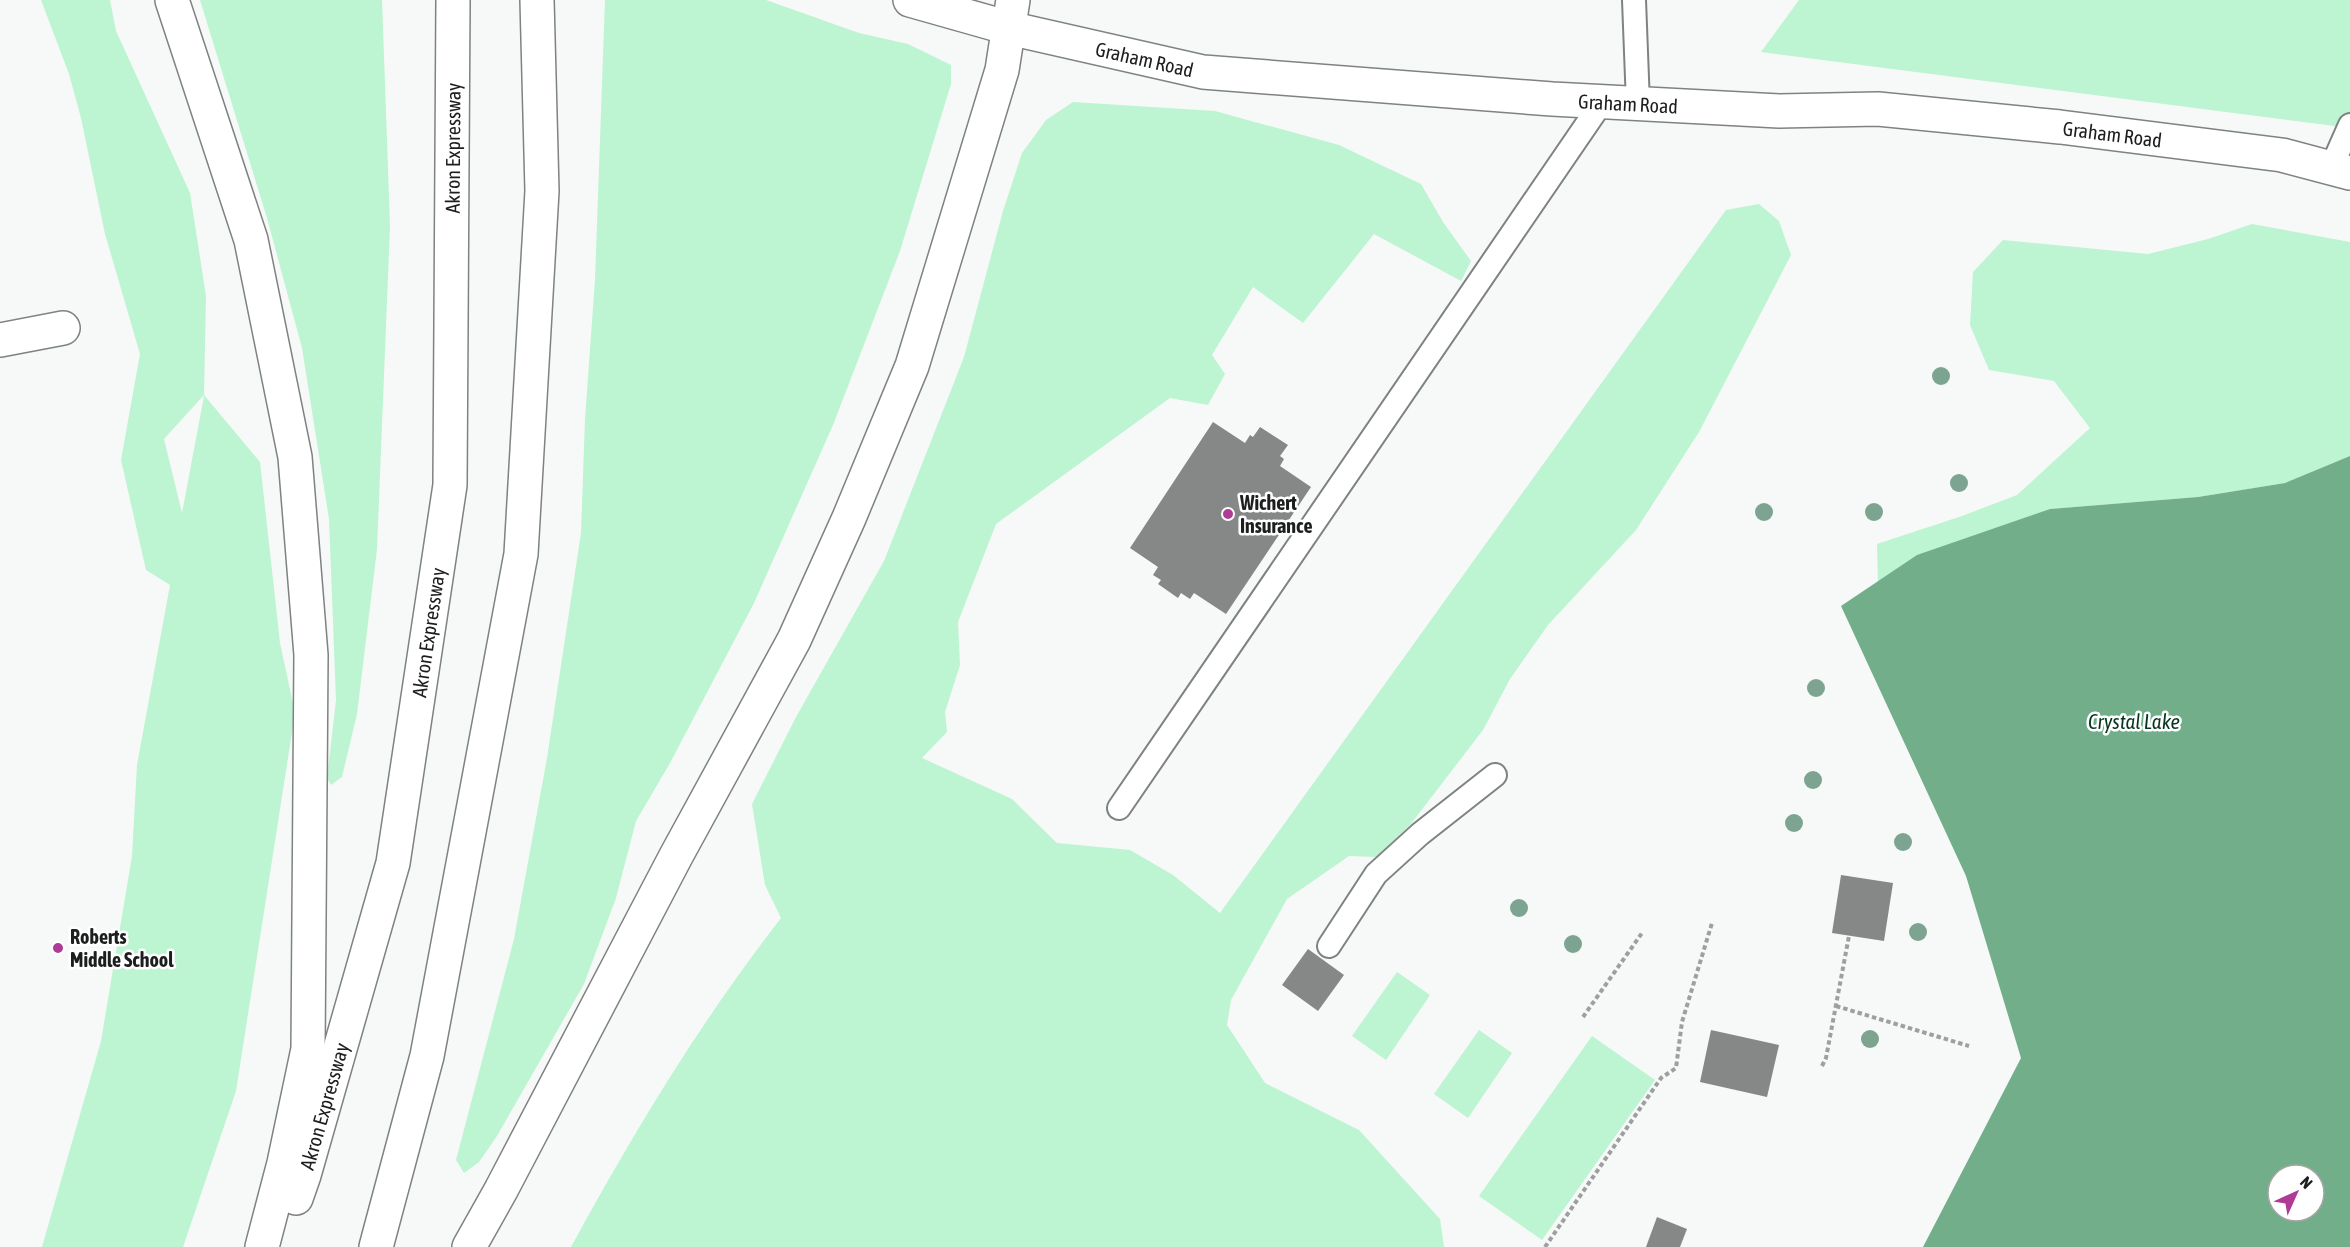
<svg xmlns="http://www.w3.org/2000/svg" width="2350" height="1247" font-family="'Asap Condensed',sans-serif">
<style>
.green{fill:#bdf4d2;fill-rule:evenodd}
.water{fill:#73ae8b;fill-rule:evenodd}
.building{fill:#858886}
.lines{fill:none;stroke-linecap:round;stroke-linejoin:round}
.lane-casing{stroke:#7e8280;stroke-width:26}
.street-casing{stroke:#7e8280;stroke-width:36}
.secondary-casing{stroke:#7e8280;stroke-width:36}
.highway-casing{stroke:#7e8280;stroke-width:36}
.path{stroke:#9ea09f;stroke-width:4;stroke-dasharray:4.5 3;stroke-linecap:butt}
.lane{stroke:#fff;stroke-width:22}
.street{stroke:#fff;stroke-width:33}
.secondary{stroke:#fff;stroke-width:33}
.highway{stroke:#fff;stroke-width:33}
.tree{fill:#7da491}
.poi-dot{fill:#ae3b95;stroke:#fff;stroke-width:2}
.labels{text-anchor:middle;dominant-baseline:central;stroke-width:5;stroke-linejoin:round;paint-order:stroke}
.street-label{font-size:20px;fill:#1d1e1e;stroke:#fff}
.poi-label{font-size:20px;font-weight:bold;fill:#1d1e1e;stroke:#fff;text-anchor:start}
.water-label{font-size:21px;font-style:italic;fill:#053720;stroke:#fff}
</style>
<rect width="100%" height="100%" fill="#f6f9f7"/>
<g class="green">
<path d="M41,0H110L116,31L190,193L206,296L204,395L260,462L280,643L295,713L236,1091L183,1247H42L101,1041L132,856L137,765L170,585L146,570L121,460L140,354L105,234L81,118L69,74ZM203,396H204L182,513L164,439Z"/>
<polygon points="200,0 382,0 390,226 377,549 357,714 342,777 331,785 327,778 336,700 329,519 302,348 267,218"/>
<polygon points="605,0 766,0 859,33 908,44 951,65 951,84 900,251 833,425 754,603 670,763 636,821 616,898 584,984 497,1136 479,1162 464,1173 456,1160 514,939 547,758 581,533 585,419 595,280"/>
<polygon points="1799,0 2350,0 2350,128 1761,52"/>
<path d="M1073,102L1215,111L1339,145L1421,184L1443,222L1471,261L1461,281L1374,234L1303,323L1253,287L1212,355L1225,374L1208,405L1170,398L996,524L958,622L960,665L945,712L947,732L922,758L1012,799L1057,843L1130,850L1173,875L1220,913L1726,210L1759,204L1779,221L1791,255L1699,432L1636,530L1548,625L1510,679L1483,730L1410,825L1376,857L1349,856L1287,899L1231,1000L1227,1025L1265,1083L1359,1130L1440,1219L1444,1247H571C633,1133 701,1021 781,918L765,885L752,804L796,717L884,561L964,357L1003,211L1022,153L1046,120Z"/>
<polygon points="2252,224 2350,242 2350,456 2285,483 2198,497 2050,509 1878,582 1877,544 1962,516 2017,495 2090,428 2054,381 1989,370 1970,325 1973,272 2003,240 2148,254 2208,239"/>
<polygon points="1397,972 1430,995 1386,1060 1352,1036"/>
<polygon points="1479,1030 1512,1053 1468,1118 1434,1094"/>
<polygon points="1592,1036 1655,1080 1542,1240 1479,1196"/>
</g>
<path class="water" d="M2350,456V1247H1923L2021,1058L1966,876L1841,606L1917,555L2050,509L2198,497L2285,483ZM2278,1175H2314V1211H2278Z"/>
<g class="building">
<polygon points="1213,422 1245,443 1250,435 1253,437 1260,427 1288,445 1280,456 1284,459 1280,466 1311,487 1226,614 1194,593 1190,599 1181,593 1178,598 1158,584 1161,580 1153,575 1158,567 1130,548"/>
<polygon points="1841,875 1893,883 1884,941 1832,933"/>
<polygon points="1308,949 1344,975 1318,1011 1282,985"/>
<polygon points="1711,1030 1779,1045 1767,1097 1700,1082"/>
<polygon points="1657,1217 1687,1229 1680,1247 1646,1247"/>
</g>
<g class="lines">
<g class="lane-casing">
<g id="lane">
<polyline points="1634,0 1638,104"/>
<polyline points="2331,168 2350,125"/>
<polyline points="1119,808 1602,102"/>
<polyline points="1329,946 1376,874 1420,834 1495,775"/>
</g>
</g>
<g class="street-casing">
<polyline id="street" points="0,340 63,328"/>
</g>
<g class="secondary-casing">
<g id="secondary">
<path id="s1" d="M910,0L1009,28L1203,72L1552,99L1779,111L1878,109L2060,127L2282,155L2350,173"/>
</g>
</g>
<g class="highway-casing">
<g id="highway">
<polyline points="172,0 251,240 295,457 311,655 308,1049 284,1163 262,1247"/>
<path id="s2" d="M296,1198L304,1175L393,863L450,485L453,0"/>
<polyline points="376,1247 427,1056 521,554 542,191 537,0"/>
<polyline points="469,1247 501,1190 676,856 794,640 849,518 912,366 1002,70 1013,0"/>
</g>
</g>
<g class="path">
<polyline points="1836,1006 1969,1046"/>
<polyline points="1583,1017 1642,933"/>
<polyline points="1822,1066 1826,1058 1849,936"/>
<polyline points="1545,1247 1661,1078 1676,1068 1682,1022 1712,923"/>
</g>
<use href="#lane" class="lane"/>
<use href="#street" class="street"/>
<use href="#secondary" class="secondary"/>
<use href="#highway" class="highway"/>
</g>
<g class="tree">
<circle cx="1941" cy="376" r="9"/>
<circle cx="1959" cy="483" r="9"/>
<circle cx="1764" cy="512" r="9"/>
<circle cx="1874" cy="512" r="9"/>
<circle cx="1816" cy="688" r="9"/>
<circle cx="1813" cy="780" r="9"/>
<circle cx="1794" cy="823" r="9"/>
<circle cx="1903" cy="842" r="9"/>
<circle cx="1519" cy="908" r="9"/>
<circle cx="1918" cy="932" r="9"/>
<circle cx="1573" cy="944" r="9"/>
<circle cx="1870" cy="1039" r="9"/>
</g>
<g class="poi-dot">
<circle cx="1228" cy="514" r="6"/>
<circle cx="58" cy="948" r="6"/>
</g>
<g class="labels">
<g class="street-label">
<text stroke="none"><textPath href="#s1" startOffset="242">Graham Road</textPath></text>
<text stroke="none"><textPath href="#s1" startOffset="728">Graham Road</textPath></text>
<text stroke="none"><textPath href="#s1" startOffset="1214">Graham Road</textPath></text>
<text stroke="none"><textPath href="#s2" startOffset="1068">Akron Expressway</textPath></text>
<text stroke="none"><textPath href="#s2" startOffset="582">Akron Expressway</textPath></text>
<text stroke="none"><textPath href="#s2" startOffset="96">Akron Expressway</textPath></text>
</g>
<g class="poi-label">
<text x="1240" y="502">Wichert<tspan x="1240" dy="23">Insurance</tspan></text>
<text x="70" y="936">Roberts<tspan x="70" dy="23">Middle School</tspan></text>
</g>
<g class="water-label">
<text x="2134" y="721">Crystal Lake</text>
</g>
</g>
<g transform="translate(2296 1193) rotate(45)"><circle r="28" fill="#ffffff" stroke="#a5a5a5" stroke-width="1.5"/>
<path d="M0-4.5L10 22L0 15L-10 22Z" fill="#ae3b95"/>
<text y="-9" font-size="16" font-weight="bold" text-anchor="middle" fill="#1d1e1e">N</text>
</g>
</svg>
